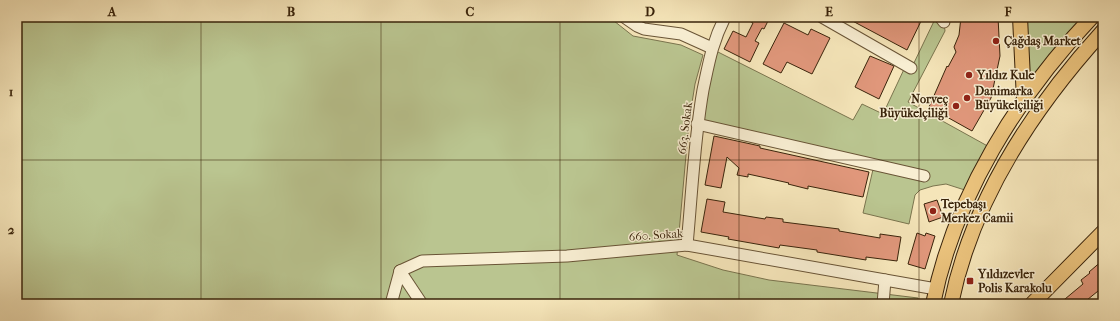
<svg xmlns="http://www.w3.org/2000/svg" width="1120" height="321" font-family="'IM FELL French Canon',serif">
<style>
.green{fill:#bac590;stroke:#7a744e}
.building{fill:#e0977b;stroke:#3a240b}
.lines{fill:none;stroke-linecap:round;stroke-linejoin:round}
.minor-casing{stroke:#695436;stroke-width:13}
.major-casing{stroke:#3a240b;stroke-width:16}
.minor{stroke:#f8eed2;stroke-width:11}
.major{stroke:#eac27c;stroke-width:14}
.grid{fill:none;stroke:#3a240b;stroke-width:1;stroke-opacity:0.55}
.poi-dot{fill:#8f2418;stroke:#f8eed2;stroke-width:1.5}
.labels{text-anchor:middle;dominant-baseline:central;stroke-width:3;stroke-linejoin:round;paint-order:stroke}
.poi-label{font-size:12px;font-weight:bold;fill:#3a240b;stroke:#f8eed2;text-anchor:start}
.street-label{font-size:12px;fill:#3a240b;stroke:#f8eed2}
.neatline{fill:none;stroke:#3a240b;stroke-width:1.5}
.grid-label{font-size:13px;text-anchor:middle;font-weight:bold;fill:#3a240b}
</style>
<rect width="100%" height="100%" fill="#f5e5b9"/>
<filter id="stains"><feTurbulence type="fractalNoise" baseFrequency=".005" numOctaves="4"/><feColorMatrix values="0 0 0 0 .2 0 0 0 0 .09 0 0 0 0 .02 0 0 0 .5 -.17"/></filter>
<radialGradient id="worn" r=".72"><stop offset=".6" stop-color="#630" stop-opacity="0"/><stop offset="1" stop-color="#630" stop-opacity=".3"/></radialGradient>
<g class="green">
<polygon points="17,17 609,17 633,36 681,45 703,55 695,84 689,122 677,255 723,270 769,280 918,298 917,304 17,304"/>
<polygon points="936,17 944,22 945,31 908,102 993,149 971,192 946,184 933,186 920,190 915,195 909,224 863,213 874,165 697,124 712,49 853,120 862,104 883,114 906,65 912,67"/>
<polygon points="1020,17 1092,17 1024,100"/>
</g>
<g class="building">
<polygon points="742,17 770,17 764,29 762,28 755,41 759,43 750,62 724,49 733,31 746,37 753,23"/>
<polygon points="845,17 923,17 907,50"/>
<polygon points="961,17 998,17 1000,56 991,98 972,131 929,107 947,66 948,67 956,52 954,47 959,35"/>
<polygon points="784,23 808,35 811,29 830,38 812,74 787,62 781,73 763,64"/>
<polygon points="870,56 894,66 879,99 855,87"/>
<polygon points="714,136 760,146 760,148 869,172 863,197 808,186 808,189 788,184 789,183 748,174 748,177 737,175 739,168 727,157 721,188 705,185"/>
<polygon points="707,199 725,202 723,212 765,219 766,217 783,219 783,222 839,229 839,231 880,238 880,234 901,237 897,261 866,257 866,260 817,252 817,250 780,245 779,248 728,239 729,237 701,232"/>
<polygon points="937,200 943,217 929,222 924,204"/>
<polygon points="917,233 925,236 926,233 935,236 925,269 908,264"/>
<polygon points="1103,260 1103,287 1082,304 1059,304 1083,284 1081,280 1090,273 1089,272"/>
</g>
<g class="lines">
<g class="minor-casing">
<g id="minor">
<polyline points="624,17 637,26 644,29 681,34 712,48"/>
<polyline points="822,17 911,68"/>
<polyline points="940,17 944,22"/>
<polyline points="697,124 924,176"/>
<path d="M687,245C692,193 694,141 703,90C709,62 712,43 725,17"/>
<polyline points="400,271 422,261 567,256 687,245 936,289"/>
<polyline points="400,271 422,304"/>
<polyline points="391,304 400,271"/>
<polyline points="883,304 885,280"/>
</g>
</g>
<g class="major-casing">
<g id="major">
<polyline points="1020,17 1024,100"/>
<path d="M933,304C954,197 1018,95 1092,17"/>
<path d="M951,304C972,201 1033,108 1103,31"/>
<polyline points="1032,304 1103,232"/>
</g>
</g>
<use href="#minor" class="minor"/>
<use href="#major" class="major"/>
</g>
<path class="grid" d="M201,17V304M381,17V304M560,17V304M739,17V304M919,17V304M17,160H1103"/>
<g class="poi-dot">
<circle cx="996" cy="41" r="4"/>
<circle cx="969" cy="75" r="4"/>
<circle cx="967" cy="98" r="4"/>
<circle cx="956" cy="106" r="4"/>
<circle cx="933" cy="211" r="4"/>
<rect x="966" y="277" width="8" height="8" rx="2"/>
</g>
<g class="labels">
<g class="poi-label">
<text x="1004" y="41">Çağdaş Market</text>
<text x="977" y="75">Yıldız Kule</text>
<text x="975" y="91">Danimarka<tspan x="975" dy="14">Büyükelçiliği</tspan></text>
<text x="948" y="99" text-anchor="end">Norveç<tspan x="948" dy="14">Büyükelçiliği</tspan></text>
<text x="941" y="204">Tepebaşı<tspan x="941" dy="14">Merkez Camii</tspan></text>
<text x="978" y="274">Yıldızevler<tspan x="978" dy="14">Polis Karakolu</tspan></text>
</g>
<g class="street-label">
<text transform="translate(685 128) rotate(-83)">663. Sokak</text>
<text transform="translate(656 235) rotate(-4)">660. Sokak</text>
</g>
</g>
<rect width="1120" height="321" fill="none" stroke="#f5e5b9" stroke-width="44"/>
<rect x="22" y="22" width="1076" height="277" class="neatline"/>
<g class="grid-label">
<text x="112" y="16">A</text>
<text x="291" y="16">B</text>
<text x="470" y="16">C</text>
<text x="650" y="16">D</text>
<text x="829" y="16">E</text>
<text x="1008" y="16">F</text>
<text x="11" y="96">1</text>
<text x="11" y="234">2</text>
</g>
<rect width="100%" height="100%" filter="url(#stains)"/>
<rect width="100%" height="100%" fill="url(#worn)"/>
</svg>
